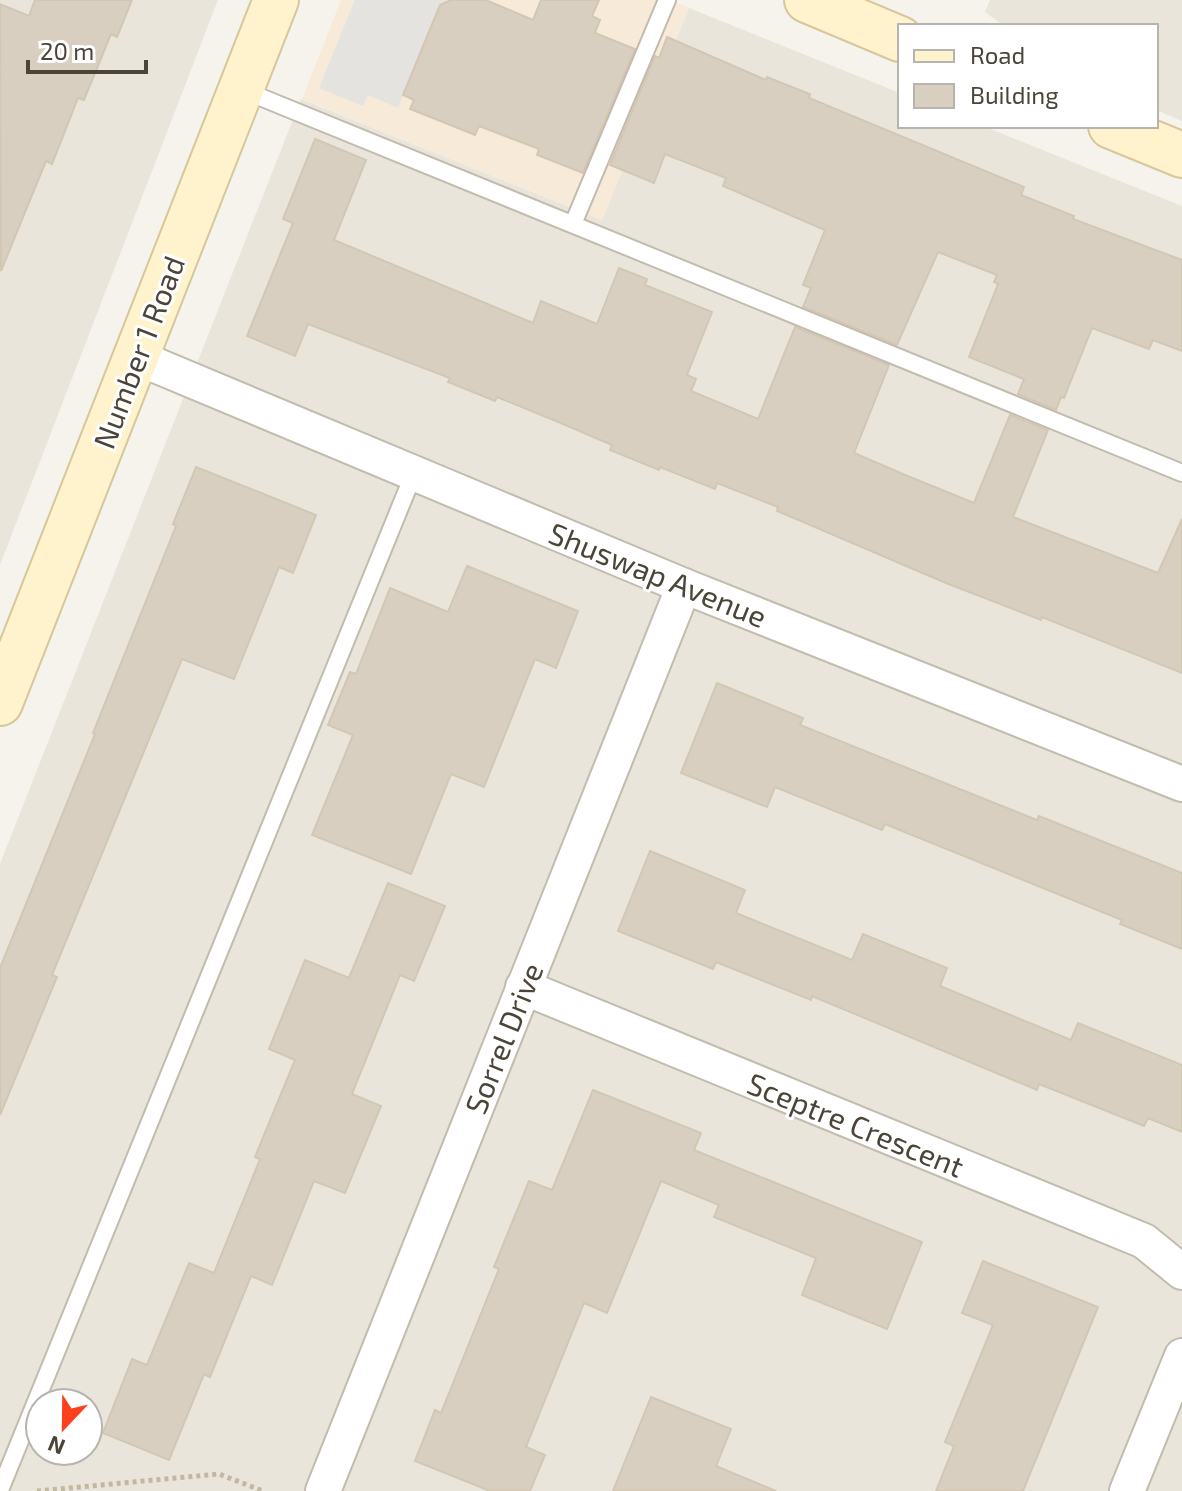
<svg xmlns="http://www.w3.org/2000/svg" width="1182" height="1491" font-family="'Exo 2',sans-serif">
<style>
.residential{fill:#eae5da;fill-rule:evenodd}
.commercial{fill:#f7ead8}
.parking{fill:#e5e3e0}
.building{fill:#d8cfc1;stroke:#d3c7b4;stroke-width:2}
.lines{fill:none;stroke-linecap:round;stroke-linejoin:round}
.lane-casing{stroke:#c2bbae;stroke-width:20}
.street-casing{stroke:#c2bbae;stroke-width:38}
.secondary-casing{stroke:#d6c79b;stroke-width:48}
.path{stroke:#c4b79f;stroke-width:5;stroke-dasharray:4 4;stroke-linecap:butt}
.lane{stroke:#fff;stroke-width:16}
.street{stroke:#fff;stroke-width:34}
.secondary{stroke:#fff3cd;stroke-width:44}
.labels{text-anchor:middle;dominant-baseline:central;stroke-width:6;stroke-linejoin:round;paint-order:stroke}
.street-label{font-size:30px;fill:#4b4439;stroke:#fff}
</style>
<rect width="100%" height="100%" fill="#f6f3ec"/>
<g class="residential">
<polygon points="0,0 218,0 0,565"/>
<polygon points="990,0 1182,0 1182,121 1156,110 1156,26 1004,26 985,12"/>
<path d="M689,8L900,93V126H983L1182,206V1491H0V864L301,99L602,220ZM40,1403H88V1451H40Z"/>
</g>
<polygon class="commercial" points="341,0 670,0 689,8 602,220 302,99"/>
<polygon class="parking" points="355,0 451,0 440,5 398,108 368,95 363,106 319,88"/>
<g class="building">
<polygon points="35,0 132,0 117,37 111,34 84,100 78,98 52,164 46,161 1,271 0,4 29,16"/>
<polygon points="451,0 486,0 533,20 541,0 599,0 592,16 600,20 595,33 635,49 583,173 537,155 539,149 479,126 475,135 410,109 414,100 403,95 440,5"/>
<polygon points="667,37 766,80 767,77 810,94 809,98 1024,187 1021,195 1074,216 1073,219 1182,260 1182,351 1153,340 1149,349 1092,328 1064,398 1061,397 1056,410 1018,394 1024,379 969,357 998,284 994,282 997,275 938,252 897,345 803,307 811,288 803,285 825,230 723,186 726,178 665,154 654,183 610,165 655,56 659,58"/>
<polygon points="315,139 366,160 334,240 533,323 541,301 597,324 619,268 647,279 645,285 712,312 687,375 696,379 691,391 758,419 795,327 889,365 854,453 910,477 974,503 1010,415 1048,430 1013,517 1158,573 1182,519 1182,673 1042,617 1041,620 946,583 777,511 778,507 717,483 715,489 660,467 659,470 610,450 612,445 556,421 497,397 495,401 448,382 450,378 308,324 295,356 247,336 293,223 283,219"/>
<polygon points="196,467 316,515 293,573 279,567 234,679 182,659 52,975 57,977 0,1115 0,968 95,734 93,733 176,526 173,524"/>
<polygon points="467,566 578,611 556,668 535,659 484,787 451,774 411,874 312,835 353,735 328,725 350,672 356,674 390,588 448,612"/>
<polygon points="717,683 803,718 800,725 1037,820 1039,816 1182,873 1182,949 1120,924 1122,920 885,824 882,830 775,787 767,807 681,773"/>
<polygon points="650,851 745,890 736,913 852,960 863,934 947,968 940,986 1071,1040 1078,1023 1182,1065 1182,1132 1148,1118 1144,1126 1039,1084 1037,1090 812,996 811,1000 716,962 713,969 618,931"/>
<polygon points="388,883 445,906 414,981 400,975 352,1094 381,1106 345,1193 314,1181 272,1285 251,1276 210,1377 204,1374 169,1460 103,1433 132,1359 147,1365 189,1263 214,1273 260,1159 255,1157 295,1060 269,1049 305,960 349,978"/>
<polygon points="593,1090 701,1133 694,1150 922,1242 887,1329 802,1295 816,1258 714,1217 719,1205 661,1181 607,1313 584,1303 526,1447 545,1455 530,1491 490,1491 415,1461 435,1410 441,1413 499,1269 494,1267 529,1181 552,1190"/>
<polygon points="983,1261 1098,1307 1023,1491 936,1491 954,1446 945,1442 993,1325 962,1313"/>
<polygon points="651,1397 731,1429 716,1466 776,1491 613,1491"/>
</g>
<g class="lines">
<g class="lane-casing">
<g id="lane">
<polyline points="243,90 1182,473"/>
<polyline points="573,224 667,0"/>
<polyline points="0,1490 414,473"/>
</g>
</g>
<g class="street-casing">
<g id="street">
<polyline points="136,357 684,586 1182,784"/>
<polyline points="523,987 1144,1241 1182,1272"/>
<polyline points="323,1491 684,586"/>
<polyline points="1127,1491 1182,1356"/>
</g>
</g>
<g class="secondary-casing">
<g id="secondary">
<polyline points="807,0 900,39"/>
<polyline points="1111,126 1182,155"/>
<polyline points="0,703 276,0"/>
</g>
</g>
<polyline class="path" points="37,1491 219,1474 263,1491"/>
<use href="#lane" class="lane"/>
<use href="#street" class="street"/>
<use href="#secondary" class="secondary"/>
</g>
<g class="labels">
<g class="street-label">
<text transform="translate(138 352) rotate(-69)">Number 1 Road</text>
<text transform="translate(658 574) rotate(22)">Shuswap Avenue</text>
<text transform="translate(503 1038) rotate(-68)">Sorrel Drive</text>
<text transform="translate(856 1124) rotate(22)">Sceptre Crescent</text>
</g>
</g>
<rect x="898" y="24" width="260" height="104" fill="#ffffff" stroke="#b7b4b0" stroke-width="2"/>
<rect x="914" y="50" width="40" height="12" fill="#fff3cd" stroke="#b7b4b0" stroke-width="2"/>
<text x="970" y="64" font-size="24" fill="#4b4439">Road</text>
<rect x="914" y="84" width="40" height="24" fill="#d8cfc1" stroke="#b7b4b0" stroke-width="2"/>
<text x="970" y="104" font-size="24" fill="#4b4439">Building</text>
<g transform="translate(64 1427) rotate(202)"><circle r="38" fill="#ffffff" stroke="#b7b4b0" stroke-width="2"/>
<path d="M0-6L14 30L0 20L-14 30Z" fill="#fc3f1d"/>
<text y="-12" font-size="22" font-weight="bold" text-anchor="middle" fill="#4b4439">N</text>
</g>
<path d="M28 60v12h118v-12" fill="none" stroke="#4b4439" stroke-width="4"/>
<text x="40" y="60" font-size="24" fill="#4b4439" stroke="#ffffff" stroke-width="6" paint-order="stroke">20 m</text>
</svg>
